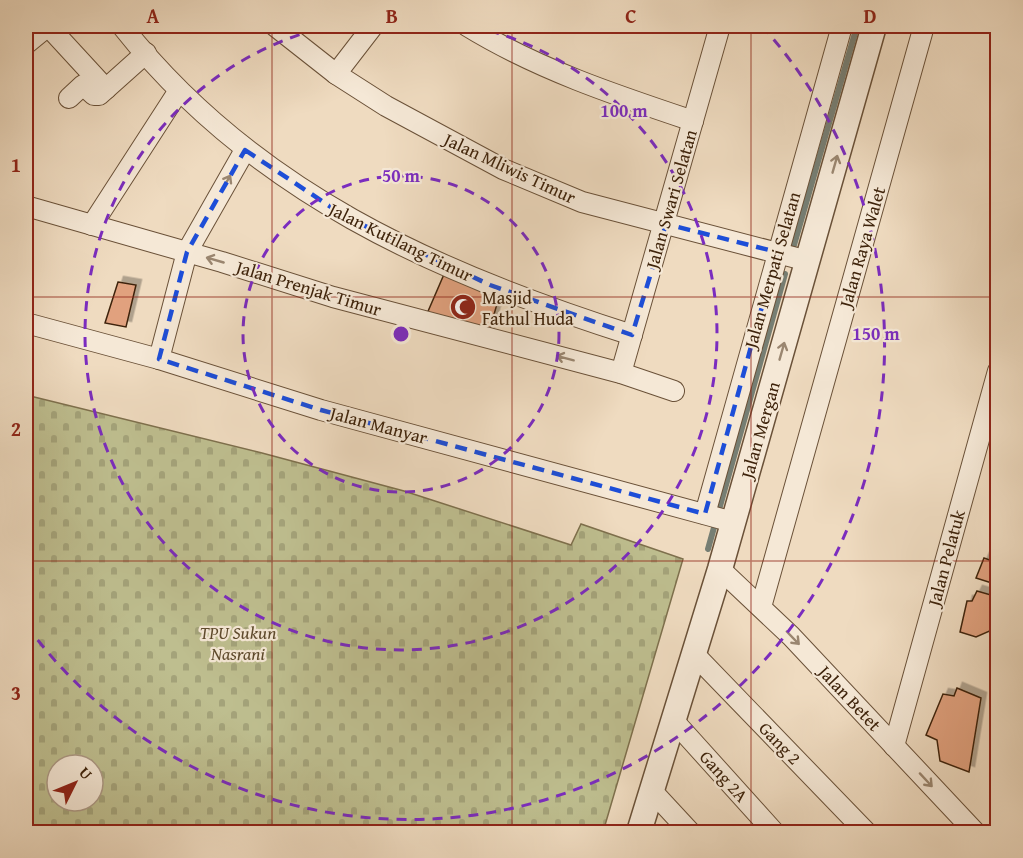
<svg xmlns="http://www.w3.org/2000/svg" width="1023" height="858" font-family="'Gentium Book Plus',serif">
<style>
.cemetery{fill:url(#cemetery-stones);stroke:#7e704d;stroke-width:1.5;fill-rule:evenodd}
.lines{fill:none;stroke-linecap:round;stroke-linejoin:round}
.stream{stroke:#767e73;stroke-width:6}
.building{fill:#e1a17e;stroke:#3e230b;stroke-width:1.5;filter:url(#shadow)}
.minor-casing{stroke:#6a5138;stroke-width:22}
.tertiary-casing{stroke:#6a5138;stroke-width:27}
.minor{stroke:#f5e8d6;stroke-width:20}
.tertiary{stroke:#f5e8d6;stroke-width:24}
.oneway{stroke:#9a8670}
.marked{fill:none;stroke:#1d4ed8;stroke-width:4.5;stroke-dasharray:12 8;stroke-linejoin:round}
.grid{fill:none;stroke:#8f2418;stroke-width:1.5;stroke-opacity:0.55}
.ring{fill:none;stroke:#7b2cbf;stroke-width:3;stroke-dasharray:10 8}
.labels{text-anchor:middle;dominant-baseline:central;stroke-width:4.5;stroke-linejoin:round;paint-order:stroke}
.street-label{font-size:18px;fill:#3e230b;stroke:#f5e8d6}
.poi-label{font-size:18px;fill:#3e230b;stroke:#f5e8d6;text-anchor:start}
.park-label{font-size:18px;font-style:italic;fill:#5e4a2c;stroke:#f5e8d6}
.centre{fill:#7b2cbf;stroke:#f5e8d6;stroke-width:3}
.ring-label{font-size:18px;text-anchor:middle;font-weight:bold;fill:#7b2cbf;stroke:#f5e8d6;stroke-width:4.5;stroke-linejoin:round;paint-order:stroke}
.neatline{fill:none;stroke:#8f2418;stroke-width:2}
.grid-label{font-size:20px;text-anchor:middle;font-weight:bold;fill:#8f2418}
</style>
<defs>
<pattern id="cemetery-stones" width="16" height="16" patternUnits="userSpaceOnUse" patternTransform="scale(1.5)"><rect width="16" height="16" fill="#bebe8f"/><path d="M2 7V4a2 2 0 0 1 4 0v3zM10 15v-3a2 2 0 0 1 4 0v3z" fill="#a4a37a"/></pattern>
<filter id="shadow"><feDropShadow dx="5.5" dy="-5.5" stdDeviation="0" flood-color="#0004"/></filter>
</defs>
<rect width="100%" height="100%" fill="#efdbc0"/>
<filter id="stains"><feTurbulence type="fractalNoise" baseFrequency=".00333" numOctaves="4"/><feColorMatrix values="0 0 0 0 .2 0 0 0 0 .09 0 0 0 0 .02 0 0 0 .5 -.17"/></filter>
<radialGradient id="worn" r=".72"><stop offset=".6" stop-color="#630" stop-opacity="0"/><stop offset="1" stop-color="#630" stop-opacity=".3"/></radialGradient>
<path class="cemetery" d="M26,395L262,453L404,491L571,545L581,524L683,559L603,832H26ZM57,765H93V801H57Z"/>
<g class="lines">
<g class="stream">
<polyline points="794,245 857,26"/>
<polyline points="708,549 785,274"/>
</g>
</g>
<g class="building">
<polygon points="445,272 499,297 489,332 426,316"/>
<polygon points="118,282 136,285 126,327 105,323"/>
<polygon points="984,558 998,563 998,585 976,578"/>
<polygon points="977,591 998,597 998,614 992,630 976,637 960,632 967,601 972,601"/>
<polygon points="957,688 981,698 969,772 940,761 937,740 926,735 943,694 954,696"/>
</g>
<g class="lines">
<g class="minor-casing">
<g id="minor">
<polyline points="48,26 106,89"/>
<path d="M122,26C252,191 436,273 632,335"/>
<polyline points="275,26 336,74 386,106 503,169 582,202 808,261"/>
<path d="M467,26C537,69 615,95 693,121"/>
<polyline points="26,44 48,26"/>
<polyline points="336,74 373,26"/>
<polyline points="69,98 83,85 94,95 99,95 146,53"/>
<polyline points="26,206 222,262 333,297 621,373 674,391"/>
<polyline points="92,225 178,92"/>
<polyline points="26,323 159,359 321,410 733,522"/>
<polyline points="159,359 187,252 245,150"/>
<polyline points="621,373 720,26"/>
<polyline points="705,514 842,26"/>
<polyline points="720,569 791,636 975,832"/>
<polyline points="761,607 924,26"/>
<polyline points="693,653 866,832"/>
<polyline points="673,720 774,832"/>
<polyline points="894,746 998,371"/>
<polyline points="652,791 690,832"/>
</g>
</g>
<g class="tertiary-casing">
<polyline id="tertiary" points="639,832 720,569 874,26"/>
</g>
<use href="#minor" class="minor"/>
<use href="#tertiary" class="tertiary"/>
</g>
<defs><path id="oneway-shaft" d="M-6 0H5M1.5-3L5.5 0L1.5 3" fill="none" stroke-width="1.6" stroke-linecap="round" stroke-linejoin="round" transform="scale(1.5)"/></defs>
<g class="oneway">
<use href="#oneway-shaft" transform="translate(835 164) rotate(-74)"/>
<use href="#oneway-shaft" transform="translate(226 183) rotate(-60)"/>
<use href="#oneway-shaft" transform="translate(215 260) rotate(-164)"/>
<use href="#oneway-shaft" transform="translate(782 351) rotate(-74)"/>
<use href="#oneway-shaft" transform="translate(565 358) rotate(-165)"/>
<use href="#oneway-shaft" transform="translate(793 638) rotate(46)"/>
<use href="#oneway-shaft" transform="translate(926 780) rotate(47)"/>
</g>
<path class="marked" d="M245,150L346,217L490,285L632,335L666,224L777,252L705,514L321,410L159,359L187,252Z"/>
<path class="grid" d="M272,26V832M512,26V832M751,26V832M26,297H998M26,561H998"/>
<g class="ring">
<circle cx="401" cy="334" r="158"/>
<path d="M472 26A316 316 0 1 1 330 26"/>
<path d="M762 26A475 475 0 1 1 27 626"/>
</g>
<defs>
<g id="mosque-disc" transform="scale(1.35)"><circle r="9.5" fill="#8f2418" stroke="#f5e8d6"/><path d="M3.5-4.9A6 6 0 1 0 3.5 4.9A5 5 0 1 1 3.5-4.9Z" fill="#fff"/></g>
</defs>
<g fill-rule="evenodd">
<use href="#mosque-disc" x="463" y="307"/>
</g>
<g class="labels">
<g class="street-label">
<text transform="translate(510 168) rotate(25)">Jalan Mliwis Timur</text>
<text transform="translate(671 199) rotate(-74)">Jalan Swari Selatan</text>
<text transform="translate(401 242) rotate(26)">Jalan Kutilang Timur</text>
<text transform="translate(862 247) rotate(-74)">Jalan Raya Walet</text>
<text transform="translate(772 270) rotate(-74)">Jalan Merpati Selatan</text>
<text transform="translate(309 288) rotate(17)">Jalan Prenjak Timur</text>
<text transform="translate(379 425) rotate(15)">Jalan Manyar</text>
<text transform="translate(760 430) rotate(-74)">Jalan Mergan</text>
<text transform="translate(946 558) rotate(-75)">Jalan Pelatuk</text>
<text transform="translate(850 698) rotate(47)">Jalan Betet</text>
<text transform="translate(780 743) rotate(46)">Gang 2</text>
<text transform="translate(724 776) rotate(48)">Gang 2A</text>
</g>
<g class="poi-label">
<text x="482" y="297">Masjid<tspan x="482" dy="21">Fathul Huda</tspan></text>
</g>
<g class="park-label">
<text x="238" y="632">TPU Sukun<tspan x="238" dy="21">Nasrani</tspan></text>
</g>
</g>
<circle cx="401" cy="334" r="9" class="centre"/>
<g class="ring-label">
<text x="624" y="117">100 m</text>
<text x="401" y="182">50 m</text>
<text x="876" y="340">150 m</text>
</g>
<rect width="1023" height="858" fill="none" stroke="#efdbc0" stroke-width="66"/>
<g transform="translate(75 783) rotate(47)"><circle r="28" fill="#f5e8d6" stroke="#ac9985" stroke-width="1.5"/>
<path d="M0-4.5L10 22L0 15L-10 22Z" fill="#8f2418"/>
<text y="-9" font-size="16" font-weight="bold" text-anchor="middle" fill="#3e230b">U</text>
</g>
<rect x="33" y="33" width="957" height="792" class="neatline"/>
<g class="grid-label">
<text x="153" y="23">A</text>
<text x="392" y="23">B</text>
<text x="631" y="23">C</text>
<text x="870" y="23">D</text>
<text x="16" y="172">1</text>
<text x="16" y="436">2</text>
<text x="16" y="700">3</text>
</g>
<rect width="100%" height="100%" filter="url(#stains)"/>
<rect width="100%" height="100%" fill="url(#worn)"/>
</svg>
